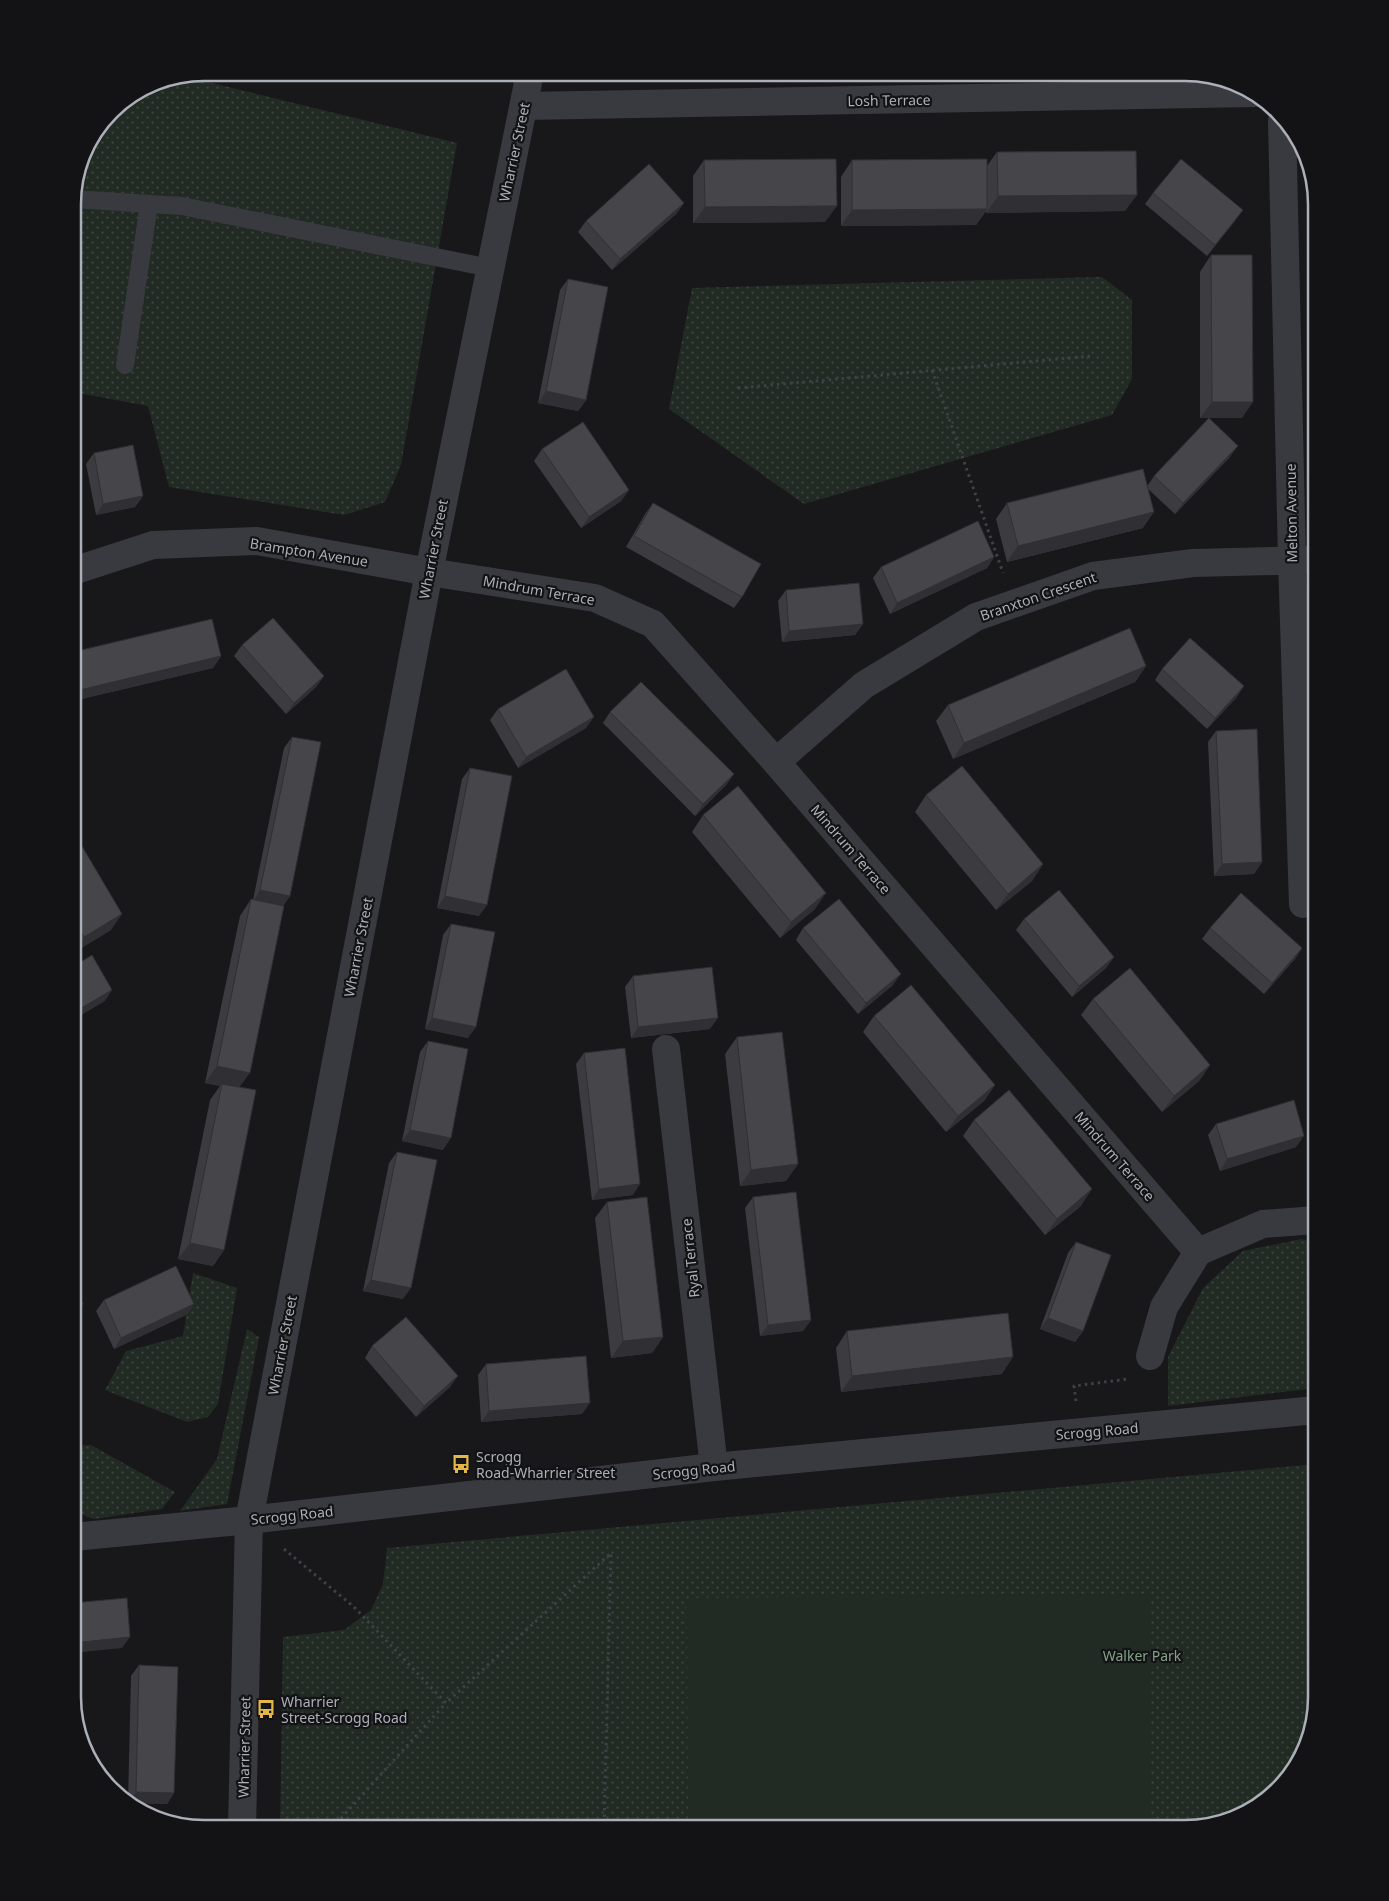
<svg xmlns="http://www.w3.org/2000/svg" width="1389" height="1901" font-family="'Noto Sans',sans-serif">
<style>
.green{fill:url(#green-dots)}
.pitch{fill:#222a24}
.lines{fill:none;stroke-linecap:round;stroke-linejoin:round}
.path{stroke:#3f4145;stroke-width:3;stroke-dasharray:2.5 4;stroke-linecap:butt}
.service{stroke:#393a3f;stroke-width:18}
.minor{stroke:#393a3f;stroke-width:28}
.tertiary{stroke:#393a3f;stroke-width:28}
.wall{fill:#3b3b40}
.shaded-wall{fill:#303034}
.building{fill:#45454a;stroke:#303034}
.labels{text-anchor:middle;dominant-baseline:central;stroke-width:4.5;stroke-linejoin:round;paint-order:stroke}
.street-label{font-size:14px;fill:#abafb8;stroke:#131315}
.poi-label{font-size:14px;fill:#abafb8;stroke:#131315;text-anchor:start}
.park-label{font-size:14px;fill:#84a287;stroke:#131315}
.rim{fill:none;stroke:#abafb8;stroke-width:2.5}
</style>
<defs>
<pattern id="green-dots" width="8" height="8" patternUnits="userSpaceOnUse" patternTransform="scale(1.25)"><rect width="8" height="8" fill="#222a24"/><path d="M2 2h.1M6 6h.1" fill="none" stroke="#3f4642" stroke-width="1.8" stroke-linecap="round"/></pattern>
</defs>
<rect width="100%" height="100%" fill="#18181a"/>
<g class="green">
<polygon points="184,76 457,143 401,465 385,502 344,515 169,487 148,406 73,392 73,195 86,146 117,105 154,82"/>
<polygon points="1102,277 1132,300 1132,379 1112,415 804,504 669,409 692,288"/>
<polygon points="1301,1239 1316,1243 1316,1388 1168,1406 1168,1357 1203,1288 1243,1251"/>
<polygon points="193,1273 237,1288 218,1404 208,1417 187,1422 105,1390 126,1351 183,1336"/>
<polygon points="247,1329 259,1337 227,1504 180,1511 217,1459"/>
<polygon points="91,1445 175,1492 162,1509 94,1519 73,1511 73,1446"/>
<polygon points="1316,1464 1316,1697 1299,1763 1251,1811 1185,1828 280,1828 283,1637 344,1630 371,1610 383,1584 387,1548"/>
</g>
<polygon class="pitch" points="1150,1594 1151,1828 688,1828 687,1598"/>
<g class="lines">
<g class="path">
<polyline points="932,370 1003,573"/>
<polyline points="738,388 1092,356"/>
<polyline points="1311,934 1314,1188"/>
<polyline points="1076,1401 1074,1386 1128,1379"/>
<polyline points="284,1549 354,1607 446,1703 611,1553 604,1828"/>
<polyline points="332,1828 446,1703"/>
</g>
<g class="service">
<polyline points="73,199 182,206 490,268"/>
<polyline points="125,365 149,204"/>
</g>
<g class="minor">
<polyline points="524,106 1254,93"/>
<polyline points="1282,121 1292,560 1303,904"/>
<polyline points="73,571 153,545 257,541 429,572 595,598 653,624 776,762 1198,1252"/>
<polyline points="776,762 864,685 976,617 1093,576 1193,563 1316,560"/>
<polyline points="666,1049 714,1467"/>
<polyline points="1150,1356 1164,1307 1198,1252 1263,1224 1316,1220"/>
</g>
<g class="tertiary">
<polyline points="73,1537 249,1520 714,1467 1316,1410"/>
<polyline points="242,1828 249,1520 429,572 530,73"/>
</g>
</g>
<g class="wall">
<polygon points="997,152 1125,211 986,213 986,211 976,225 841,226 841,177 852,160 987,166"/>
<polygon points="704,160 825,222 693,223 693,176"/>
<polygon points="1153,193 1235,221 1207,256 1145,204"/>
<polygon points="684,203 676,214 612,270 578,232 586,221"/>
<polygon points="1211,255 1242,418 1200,418 1200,272"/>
<polygon points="568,279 586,400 578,411 538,403 560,290"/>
<polygon points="542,449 629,490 621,501 581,528 534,461"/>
<polygon points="94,453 143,496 135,507 96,515 86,464"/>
<polygon points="1230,457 1175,514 1148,489 1143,528 1007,562 996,519 1007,503 1148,485 1154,476"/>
<polygon points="653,503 742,597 734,608 626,547 645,514"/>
<polygon points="994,557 987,568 890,614 873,578 881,567"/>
<polygon points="786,590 863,624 855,635 782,642 778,601"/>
<polygon points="242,645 324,676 316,687 286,714 234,656"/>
<polygon points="73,652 221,656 213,668 73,701"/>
<polygon points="1146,666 1135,682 953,759 936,721 948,705"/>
<polygon points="1162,669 1244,686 1236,698 1207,729 1155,680"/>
<polygon points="498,709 586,728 518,768 490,720"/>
<polygon points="610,712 734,774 726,785 695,816 603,723"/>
<polygon points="1216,731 1262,862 1254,874 1214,876 1208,742"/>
<polygon points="292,737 290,896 283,906 240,1087 224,1250 213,1266 178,1259 210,1100 220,1086 205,1083 240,916 251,899 253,900 284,748"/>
<polygon points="470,768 479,916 437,908 462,779"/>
<polygon points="926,795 1043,864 1032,881 996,910 915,812"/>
<polygon points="703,815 815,909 780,938 692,832"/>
<polygon points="73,831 111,930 73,953"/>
<polygon points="1024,919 1114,957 1106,968 1072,997 1016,930"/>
<polygon points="451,924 468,1038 425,1029 443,935"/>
<polygon points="803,928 893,985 858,1014 796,940"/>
<polygon points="1210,928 1302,948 1295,959 1264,994 1202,939"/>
<polygon points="633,976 710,1029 631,1038 625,987"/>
<polygon points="1093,999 1210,1065 1199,1081 1162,1112 1081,1015"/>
<polygon points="874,1016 995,1085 984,1101 946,1132 863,1032"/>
<polygon points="737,1037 798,1164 786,1181 740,1186 725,1054"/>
<polygon points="428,1041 443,1150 402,1141 420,1052"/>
<polygon points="584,1053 633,1195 592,1200 576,1064"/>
<polygon points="974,1120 1081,1206 1045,1235 963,1136"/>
<polygon points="1216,1124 1296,1147 1220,1171 1208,1135"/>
<polygon points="397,1152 403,1299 363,1291 389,1163"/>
<polygon points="753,1197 811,1320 803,1331 760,1336 745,1208"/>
<polygon points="607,1202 663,1337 652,1353 611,1358 595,1218"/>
<polygon points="1076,1242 1083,1331 1075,1342 1040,1329 1068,1253"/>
<polygon points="104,1300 194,1304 186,1315 114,1349 96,1311"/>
<polygon points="847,1331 1002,1374 841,1392 836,1348"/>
<polygon points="372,1346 450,1387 416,1417 365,1358"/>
<polygon points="486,1364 582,1414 481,1422 478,1375"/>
<polygon points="139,1665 174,1793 167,1804 130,1803 128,1801 131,1676"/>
</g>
<g class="shaded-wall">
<polygon points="436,73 453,73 451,75"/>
<polygon points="1137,195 1125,211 986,213 998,196"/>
<polygon points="684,203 676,214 612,270 620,259"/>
<polygon points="837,206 825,222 693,223 705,207"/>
<polygon points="987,209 976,225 841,226 852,210"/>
<polygon points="1243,210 1235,221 1207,256 1215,245"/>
<polygon points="546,391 586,400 578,411 538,403"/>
<polygon points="1212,402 1253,402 1242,418 1200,418"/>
<polygon points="1238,446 1230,457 1175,514 1183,503"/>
<polygon points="629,490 621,501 581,528 589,517"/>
<polygon points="143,496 135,507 96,515 103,504"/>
<polygon points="1154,512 1143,528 1007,562 1018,546"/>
<polygon points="994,557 987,568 890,614 897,603"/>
<polygon points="863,624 855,635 782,642 789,631"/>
<polygon points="221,656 213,668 73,701 80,690"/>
<polygon points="1146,666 1135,682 953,759 964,743"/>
<polygon points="324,676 316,687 286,714 294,703"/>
<polygon points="1244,686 1236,698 1207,729 1215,718"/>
<polygon points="594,717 586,728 518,768 526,757"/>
<polygon points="734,774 726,785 695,816 703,804"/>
<polygon points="1262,862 1254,874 1214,876 1222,864"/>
<polygon points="1043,864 1032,881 996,910 1008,894"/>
<polygon points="260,890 290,896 282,907 253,902"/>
<polygon points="826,893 815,909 780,938 791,922"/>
<polygon points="445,896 487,905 479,916 437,908"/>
<polygon points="122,914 111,930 73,953 84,937"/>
<polygon points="1302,948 1295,959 1264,994 1272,983"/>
<polygon points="1114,957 1106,968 1072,997 1079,986"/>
<polygon points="901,974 893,985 858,1014 866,1003"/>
<polygon points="112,990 105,1001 73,1020 73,1013"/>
<polygon points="432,1018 476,1027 468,1038 425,1029"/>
<polygon points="718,1018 710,1029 631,1038 638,1027"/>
<polygon points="1210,1065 1199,1081 1162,1112 1174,1096"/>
<polygon points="217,1066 250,1073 238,1089 222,1084 220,1086 205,1083"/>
<polygon points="995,1085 984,1101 946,1132 958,1116"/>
<polygon points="410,1130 451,1138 443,1150 402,1141"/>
<polygon points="1304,1136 1296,1147 1220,1171 1227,1159"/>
<polygon points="798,1164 786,1181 740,1186 751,1170"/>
<polygon points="640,1184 633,1195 592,1200 599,1189"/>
<polygon points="1092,1189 1081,1206 1045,1235 1057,1219"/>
<polygon points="190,1243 224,1250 213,1266 178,1259"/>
<polygon points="371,1280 411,1288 403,1299 363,1291"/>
<polygon points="194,1304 186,1315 114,1349 121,1338"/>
<polygon points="1048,1318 1083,1331 1075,1342 1040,1329"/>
<polygon points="811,1320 803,1331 760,1336 768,1325"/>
<polygon points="663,1337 652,1353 611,1358 623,1341"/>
<polygon points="1013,1357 1002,1374 841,1392 852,1376"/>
<polygon points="458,1376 450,1387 416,1417 424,1406"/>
<polygon points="590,1403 582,1414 481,1422 489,1411"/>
<polygon points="130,1637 122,1648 73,1653 73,1643"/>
<polygon points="136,1792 174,1793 167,1804 130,1803 129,1802"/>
</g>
<g class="building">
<polygon points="1136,151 1137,195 998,196 997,152"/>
<polygon points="836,159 837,206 705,207 704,160"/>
<polygon points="987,159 987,209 852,210 852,160"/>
<polygon points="1181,159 1243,210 1215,245 1153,193"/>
<polygon points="649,164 684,203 620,259 586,221"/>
<polygon points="1211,255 1252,255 1253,402 1212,402"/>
<polygon points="568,279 608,287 586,400 546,391"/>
<polygon points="1209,418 1238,446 1183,503 1154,476"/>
<polygon points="583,422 629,490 589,517 542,449"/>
<polygon points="133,445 143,496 103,504 94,453"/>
<polygon points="1143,469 1154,512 1018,546 1007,503"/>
<polygon points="653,503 761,564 742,597 634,536"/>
<polygon points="978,521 994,557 897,603 881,567"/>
<polygon points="859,583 863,624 789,631 786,590"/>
<polygon points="273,618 324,676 294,703 242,645"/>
<polygon points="212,619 221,656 80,690 73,661 73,652"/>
<polygon points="1130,628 1146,666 964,743 948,705"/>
<polygon points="1190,638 1244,686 1215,718 1162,669"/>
<polygon points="566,669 594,717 526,757 498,709"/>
<polygon points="641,682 734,774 703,804 610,712"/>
<polygon points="1257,729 1262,862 1222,864 1216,731"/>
<polygon points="292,737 321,742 290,896 260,890"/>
<polygon points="962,766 1043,864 1008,894 926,795"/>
<polygon points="470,768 512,776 487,905 445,896"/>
<polygon points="738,786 826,893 791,922 703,815"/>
<polygon points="73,831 122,914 84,937 73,918"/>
<polygon points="1059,890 1114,957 1079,986 1024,919"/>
<polygon points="1241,893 1302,948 1272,983 1210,928"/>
<polygon points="251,899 284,906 250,1073 217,1066"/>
<polygon points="839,899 901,974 866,1003 803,928"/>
<polygon points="451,924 495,932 476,1027 432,1018"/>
<polygon points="92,955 112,990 73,1013 73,967"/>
<polygon points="712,967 718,1018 638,1027 633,976"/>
<polygon points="1130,968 1210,1065 1174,1096 1093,999"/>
<polygon points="911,985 995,1085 958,1116 874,1016"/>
<polygon points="782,1032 798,1164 751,1170 737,1037"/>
<polygon points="428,1041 468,1049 451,1138 410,1130"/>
<polygon points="625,1048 640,1184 599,1189 584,1053"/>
<polygon points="222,1084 256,1090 224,1250 190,1243"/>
<polygon points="1009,1090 1092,1189 1057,1219 974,1120"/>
<polygon points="1294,1100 1304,1136 1227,1159 1216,1124"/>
<polygon points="397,1152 437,1160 411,1288 371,1280"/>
<polygon points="796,1192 811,1320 768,1325 753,1197"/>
<polygon points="647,1197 663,1337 623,1341 607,1202"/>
<polygon points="1076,1242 1111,1255 1083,1331 1048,1318"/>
<polygon points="176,1266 194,1304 121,1338 104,1300"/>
<polygon points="73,1297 83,1303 73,1323"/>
<polygon points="1008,1313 1013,1357 852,1376 847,1331"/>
<polygon points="406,1317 458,1376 424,1406 372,1346"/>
<polygon points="586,1356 590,1403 489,1411 486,1364"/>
<polygon points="127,1598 130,1637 73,1643 73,1603"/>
<polygon points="139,1665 178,1667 174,1793 136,1792"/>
</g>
<defs>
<g id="bus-bare" transform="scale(1.5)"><path d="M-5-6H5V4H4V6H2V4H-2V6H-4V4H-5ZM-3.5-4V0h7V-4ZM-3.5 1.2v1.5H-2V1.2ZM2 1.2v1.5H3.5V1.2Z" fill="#e3b647" stroke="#131315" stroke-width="2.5" paint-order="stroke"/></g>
</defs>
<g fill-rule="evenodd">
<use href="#bus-bare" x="461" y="1464"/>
<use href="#bus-bare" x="266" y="1709"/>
</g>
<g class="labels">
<g class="street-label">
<text transform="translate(889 100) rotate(-1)">Losh Terrace</text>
<text transform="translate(514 152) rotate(-78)">Wharrier Street</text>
<text transform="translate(1291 513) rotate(-91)">Melton Avenue</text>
<text transform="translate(433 549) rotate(-79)">Wharrier Street</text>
<text transform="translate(309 552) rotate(9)">Brampton Avenue</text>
<text transform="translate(539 590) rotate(10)">Mindrum Terrace</text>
<text transform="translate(1038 596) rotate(-19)">Branxton Crescent</text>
<text transform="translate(851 849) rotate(49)">Mindrum Terrace</text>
<text transform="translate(358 947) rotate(-79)">Wharrier Street</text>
<text transform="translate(1115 1156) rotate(49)">Mindrum Terrace</text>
<text transform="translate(690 1258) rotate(-96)">Ryal Terrace</text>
<text transform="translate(282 1345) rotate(-79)">Wharrier Street</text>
<text transform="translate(1097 1431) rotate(-5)">Scrogg Road</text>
<text transform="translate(694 1470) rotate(-6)">Scrogg Road</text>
<text transform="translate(292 1515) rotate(-6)">Scrogg Road</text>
<text transform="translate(244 1747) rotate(-89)">Wharrier Street</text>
</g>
<g class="poi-label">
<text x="476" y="1456">Scrogg<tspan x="476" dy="16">Road-Wharrier Street</tspan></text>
<text x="281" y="1701">Wharrier<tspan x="281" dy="16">Street-Scrogg Road</tspan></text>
</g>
<g class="park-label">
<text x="1142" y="1655">Walker Park</text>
</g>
</g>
<path d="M0 0H1389V1901H0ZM204 81H1185A123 123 0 0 1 1308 204V1697A123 123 0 0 1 1185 1820H204A123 123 0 0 1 81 1697V204A123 123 0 0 1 204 81Z" fill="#131315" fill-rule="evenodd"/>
<path class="rim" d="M204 81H1185A123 123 0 0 1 1308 204V1697A123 123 0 0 1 1185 1820H204A123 123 0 0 1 81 1697V204A123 123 0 0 1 204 81Z"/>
</svg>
